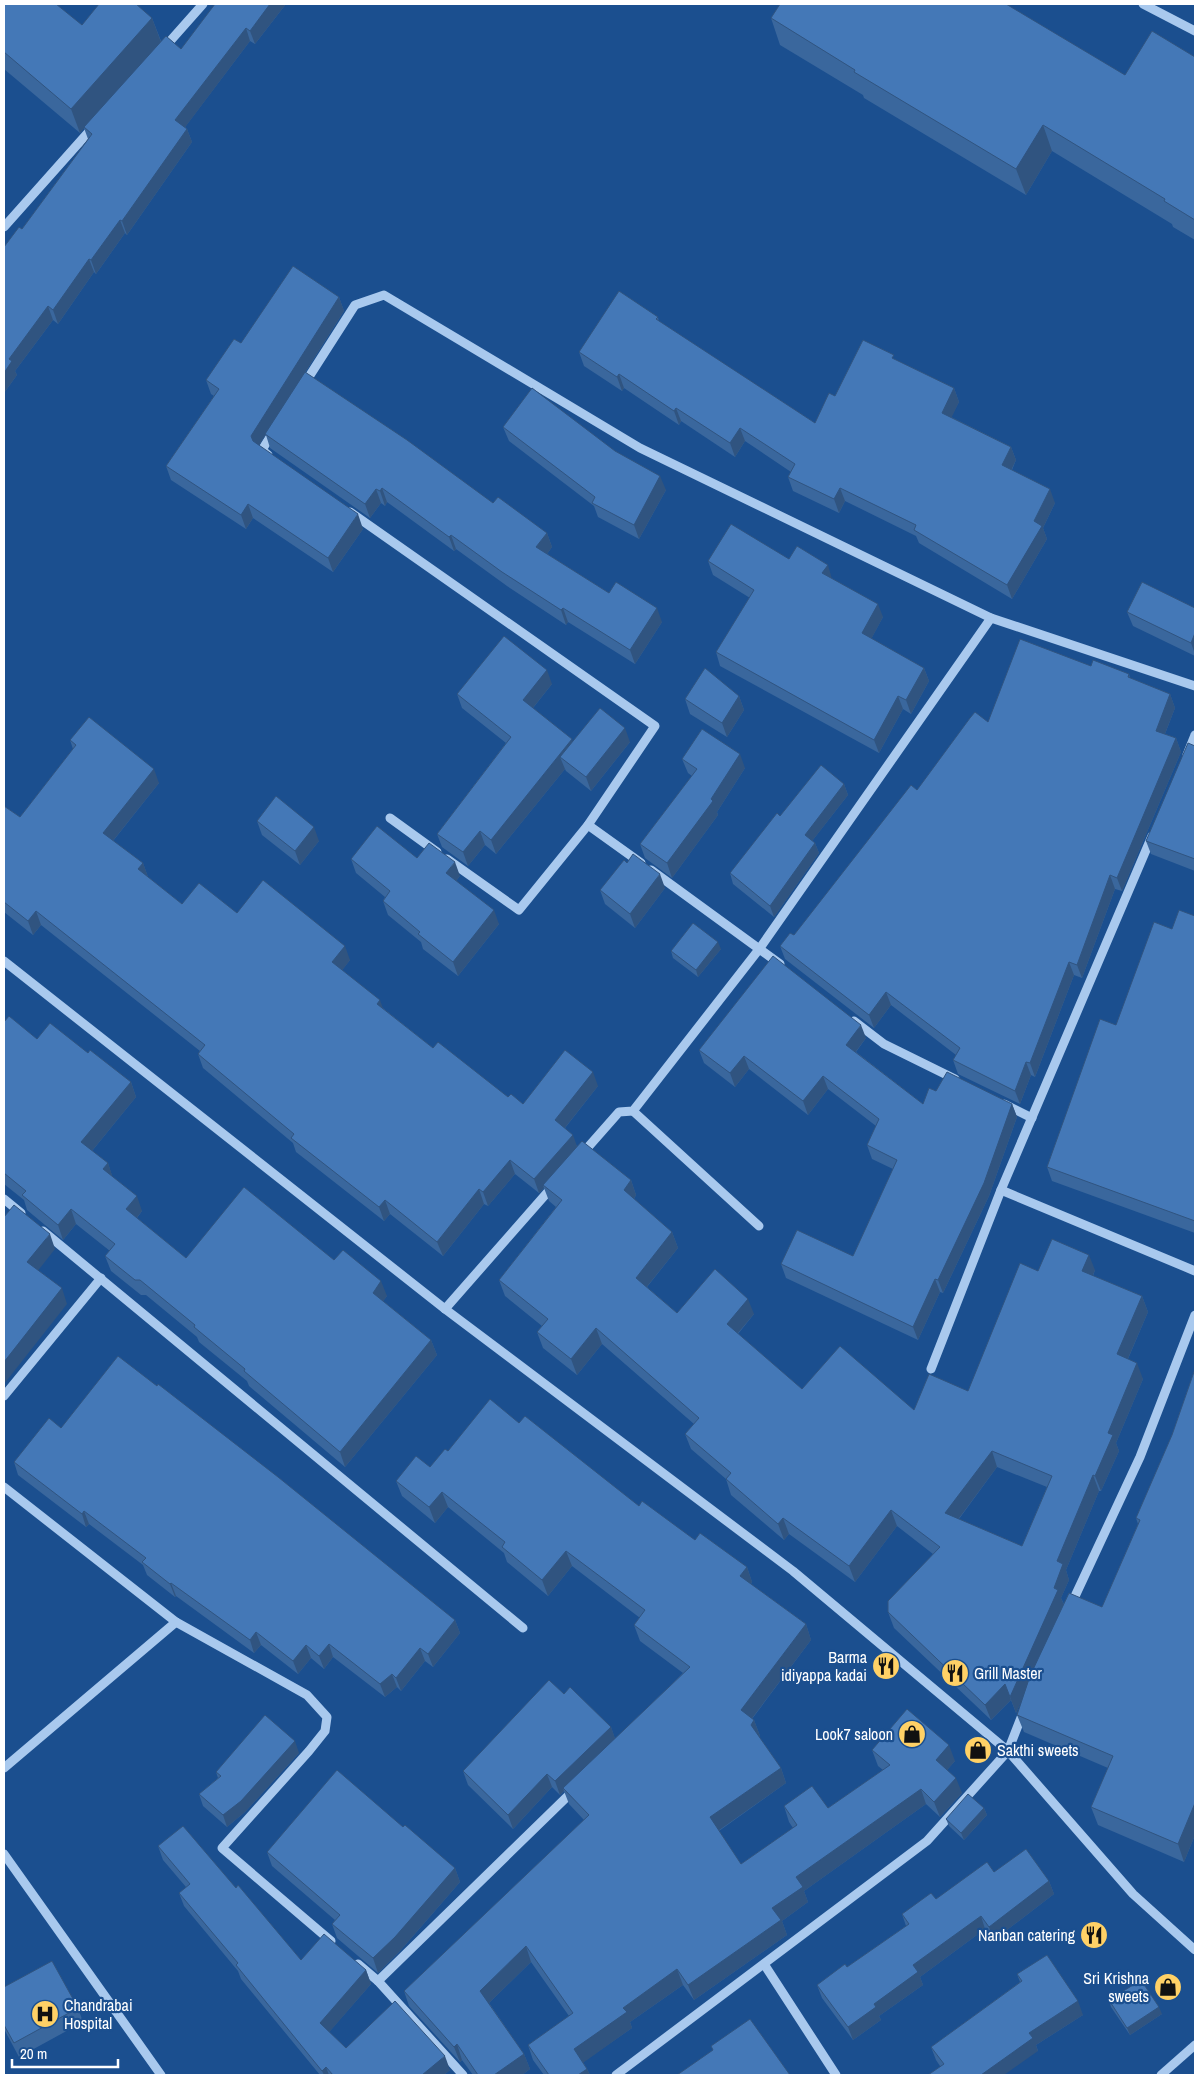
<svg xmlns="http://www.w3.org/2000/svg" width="1199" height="2079" font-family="'Archivo Narrow',sans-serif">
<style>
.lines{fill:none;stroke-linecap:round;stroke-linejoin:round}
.minor{stroke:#a9c9ee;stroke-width:9}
.wall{fill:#3a679d;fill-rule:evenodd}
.shaded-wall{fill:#305480}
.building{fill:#4478b7;stroke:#305480;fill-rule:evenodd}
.labels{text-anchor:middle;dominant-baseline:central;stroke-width:4.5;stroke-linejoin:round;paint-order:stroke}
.poi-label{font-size:16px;fill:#fff;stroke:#1b4f8f;text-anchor:end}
</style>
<rect width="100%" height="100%" fill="#1b4f8f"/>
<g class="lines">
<g class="minor">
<polyline points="1143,4 1195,31"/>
<polyline points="164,48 203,4"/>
<polyline points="4,227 93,127"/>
<polyline points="305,383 355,305 384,295 640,448 991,618 1195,686"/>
<polyline points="268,455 262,450 273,432"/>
<polyline points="350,512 655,726 588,825 519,910 447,859"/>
<polyline points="1187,755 1195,735"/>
<polyline points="390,818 437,852"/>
<polyline points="588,825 641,863"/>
<polyline points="651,870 780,964"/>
<polyline points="4,961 445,1309 793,1571 1008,1751 1133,1894 1195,1950"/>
<polyline points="854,1021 884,1044 955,1079"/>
<polyline points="1004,1104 1032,1118"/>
<polyline points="633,1111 759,1226"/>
<polyline points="582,1154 619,1112 633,1111 760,948 991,618"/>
<polyline points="1001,1190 1195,1271"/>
<polyline points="4,1199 21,1213"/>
<polyline points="43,1231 523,1628"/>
<polyline points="445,1309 553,1186"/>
<polyline points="931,1369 1001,1190 1152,836"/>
<polyline points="4,1396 101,1278"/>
<polyline points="4,1487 176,1622 4,1768"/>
<polyline points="1070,1607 1140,1457 1195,1315"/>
<polyline points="176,1622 307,1695 327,1717 325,1731 309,1751 222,1848 331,1941"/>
<polyline points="4,1854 161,2075"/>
<polyline points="358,1964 378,1981 463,2075"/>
<polyline points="764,1964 836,2075"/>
<polyline points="378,1981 575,1789"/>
<polyline points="616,2075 927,1841 1008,1751 1024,1710"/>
<polyline points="1161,2075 1195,2045"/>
</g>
</g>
<g class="wall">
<polygon points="4,4 82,25 152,18 161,41 181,49 286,4 255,44 250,41 185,127 187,129 192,142 127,235 125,233 96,274 94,272 58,324 53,320 15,371 17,375 4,393 4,247 22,229 88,139 84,128 80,133 4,69"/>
<polygon points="771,18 1125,75 1195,57 1195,240 1173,227 1172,224 1052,151 1026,195 864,98 863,95 780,45"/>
<polygon points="339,297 344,311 298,384 493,503 547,533 552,547 547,554 609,593 662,622 635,664 568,622 566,625 507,586 456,549 454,551 387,502 385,506 381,503 370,518 270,448 266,435 259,445 363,529 333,572 253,518 246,529 171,480 166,466 214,396 211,394 206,380 241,343"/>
<polygon points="658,317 659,322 815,423 835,396 896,360 954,388 959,402 951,417 1011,447 1016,460 1012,470 1055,503 1043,528 1047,539 1012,599 919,543 916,536 845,501 839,513 793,491 788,477 791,472 745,441 735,457 681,421 679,425 624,388 622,391 584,366 579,352"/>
<polygon points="503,427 666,490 639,539 598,517 594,506 509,441"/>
<polygon points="789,559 832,579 883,617 871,639 924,668 929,681 911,714 903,709 879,753 720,666 716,652 750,598 713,575 708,561"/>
<polygon points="1195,608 1195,656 1133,626 1127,612"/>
<polygon points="1091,666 1129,674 1130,678 1170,694 1175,708 1165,734 1176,738 1181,752 1122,891 1115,889 1082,978 1074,975 1035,1077 1031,1075 1020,1104 958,1074 953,1060 956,1055 891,1005 874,1028 785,959 780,946 794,935 917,790 988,722"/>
<polygon points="552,684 533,708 573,742 630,742 591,791 566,771 565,769 496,854 485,845 468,866 442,847 437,834 506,743 462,708 457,694"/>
<polygon points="739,696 744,710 727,737 690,714 685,699"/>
<path d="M70,740L159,783L113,841L143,863L148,877L182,904L237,913L350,960L342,970L384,1009L433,1048L508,1097L523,1104L598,1086L565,1128L577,1146L631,1180L636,1195L634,1199L672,1232L678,1248L647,1287L677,1313L754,1314L738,1334L802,1389L914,1410L968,1391L1038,1271L1095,1270L1093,1276L1142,1296L1148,1312L1128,1359L1143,1379L1116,1443L1119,1451L1101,1491H1099L1066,1570L1069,1580L1061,1598L1064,1604L1102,1607L1138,1524L1136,1518L1172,1435L1195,1369V1835L1184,1862L1098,1825L1091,1807L1108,1768L1024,1732L1017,1715L1024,1694L1016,1713L1011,1700L991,1720L894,1628L888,1612L933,1554L897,1526L855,1582L789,1534L784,1540L731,1495L726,1479L691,1449L685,1434L694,1424L602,1344L577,1375L543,1348L537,1332L542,1326L505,1296L499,1280L556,1207L549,1201L544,1188L539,1193L515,1174L488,1206L484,1204L443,1256L390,1214L384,1221L296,1152L293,1143L203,1068L198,1054L200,1051L41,925L33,935L4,912V806L20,817L73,749ZM997,1467L1047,1487L1022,1546L959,1519Z"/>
<polygon points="1195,746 1195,871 1151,854 1146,841"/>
<polygon points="682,759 745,768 717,812 718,815 672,878 645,858 640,844 692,776 688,773"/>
<polygon points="844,784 848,795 812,841 815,843 819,853 774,917 733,884 730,873 780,816"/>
<polygon points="257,821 319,841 300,865 262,835"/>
<polygon points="417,858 460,876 456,881 499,924 458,976 423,949 421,942 388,915 383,901 385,897 356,873 351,859"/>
<polygon points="665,888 635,928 605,904 600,890"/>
<polygon points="1195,916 1195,1233 1052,1181 1047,1167 1116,1025 1172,929"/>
<polygon points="721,949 698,977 673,958 671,951"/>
<polygon points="4,1022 37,1039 88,1053 131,1082 136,1097 92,1151 108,1163 112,1176 142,1211 137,1218 186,1258 334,1260 387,1296 383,1301 431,1340 437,1355 345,1467 249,1386 247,1381 199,1342 197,1337 146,1295 141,1295 111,1271 105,1256 110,1251 76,1224 63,1240 27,1210 24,1200 4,1184"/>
<polygon points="866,1038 856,1052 923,1104 936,1091 1012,1104 1017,1117 989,1196 943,1293 940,1292 918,1340 786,1278 781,1264 853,1256 893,1169 872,1159 867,1145 876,1126 828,1089 808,1115 749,1069 735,1087 704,1063 699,1050"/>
<polygon points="519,1423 639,1506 695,1540 747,1567 752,1582 751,1584 806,1624 811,1640 752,1719 754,1720 760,1736 759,1737 781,1768 786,1783 719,1831 741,1864 793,1828 789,1822 784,1806 828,1808 883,1770 878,1766 872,1750 955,1761 947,1770 962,1793 940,1817 926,1804 804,1891 808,1902 782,1921 787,1935 694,2000 683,1985 630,2022 632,2028 583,2062 587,2069 590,2075 544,2075 533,2060 528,2045 569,2016 531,1962 489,2003 524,2054 530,2069 522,2075 473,2075 462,2060 460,2062 409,2006 404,1991 584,1820 569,1804 564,1791 560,1795 552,1787 513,1829 468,1785 463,1771 564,1694 611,1727 615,1739 683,1673 640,1641 634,1625 640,1618 572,1566 548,1596 507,1562 504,1553 448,1507 435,1523 402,1496 396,1481 430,1467 448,1451"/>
<polygon points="61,1428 455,1620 460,1633 433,1667 425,1661 401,1691 397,1687 385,1697 333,1657 324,1669 311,1658 298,1674 261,1645 254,1653 176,1596 175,1597 147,1575 143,1565 89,1524 86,1527 18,1475 14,1462"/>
<polygon points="299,1753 245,1812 227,1827 203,1806 199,1794 218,1778 216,1772"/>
<polygon points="984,1808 987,1815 964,1840 949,1826 946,1819"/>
<polygon points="403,1827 455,1868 460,1882 400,1951 378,1973 337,1938 332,1924 335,1920 272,1866 267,1852"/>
<polygon points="158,1846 236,1888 301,1960 366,1970 371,1984 329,2032 346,2048 450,2070 444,2075 320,2075 241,1979 238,1971 184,1906 179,1893 186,1887 163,1860"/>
<polygon points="994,1872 1049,1881 1054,1894 994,1940 985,1929 920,1977 923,1985 879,2016 881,2020 853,2040 822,1998 817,1985 847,1967 906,1926 902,1914"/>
<polygon points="1017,1974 1083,2015 1036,2045 1038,2051 940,2066 936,2060 931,2047 1020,1982"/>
<polygon points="4,1987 78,2008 83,2022 19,2057 4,2029"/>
<polygon points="1109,2000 1162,2014 1130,2035 1111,2007"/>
</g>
<g class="shaded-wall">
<polygon points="270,4 286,4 255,44 250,31"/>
<polygon points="152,18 161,42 80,133 71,109"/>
<polygon points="246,28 250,41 180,134 175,120"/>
<polygon points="1043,125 1052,151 1026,195 1016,169"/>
<polygon points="187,129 192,142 127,235 122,221"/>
<polygon points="120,220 125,233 96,274 91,260"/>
<polygon points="89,259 94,272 58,324 53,310"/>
<polygon points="339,297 344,311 256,450 251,436"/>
<polygon points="48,306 53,320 15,371 17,375 4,393 4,373 9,359"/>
<polygon points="619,374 624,388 622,391 617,377"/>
<polygon points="954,388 959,402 947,427 942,413"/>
<polygon points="676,408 681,421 679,425 674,411"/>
<polygon points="740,428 745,441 735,457 730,443"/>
<polygon points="1011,447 1016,460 1007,479 1002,465"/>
<polygon points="660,476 666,490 639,539 634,525"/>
<polygon points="382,488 387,502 385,506 380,491"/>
<polygon points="840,488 845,501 839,513 834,499"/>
<polygon points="376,489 381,503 370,518 365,504"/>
<polygon points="1050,489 1055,503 1043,528 1047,539 1012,599 1007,585 1034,521"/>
<polygon points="248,504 253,518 246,529 241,515"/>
<polygon points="358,514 363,529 333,572 328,558"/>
<polygon points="547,533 552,547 542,561 536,547"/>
<polygon points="451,535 456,549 454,551 449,537"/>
<polygon points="828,565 832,579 827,587 822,573"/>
<polygon points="878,604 883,617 867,647 862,633"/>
<polygon points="563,608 568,622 566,625 561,610"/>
<polygon points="657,608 662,622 635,664 630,650"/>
<polygon points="1195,633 1195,654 1191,643"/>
<polygon points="924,668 929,681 911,714 906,700"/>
<polygon points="547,670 552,684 528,714 523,700"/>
<polygon points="1170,694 1175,708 1161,744 1156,731"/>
<polygon points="739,696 744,710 727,737 722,723"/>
<polygon points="898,696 903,709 879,753 874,740"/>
<polygon points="625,728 630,742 591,791 586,777"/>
<polygon points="1176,738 1181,752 1122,891 1117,878"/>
<polygon points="572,739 577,753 560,757 565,769 496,854 491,840"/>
<polygon points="740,754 745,768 717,812 718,815 672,878 667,863 711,799"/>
<polygon points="154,769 159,783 108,847 103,833"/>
<polygon points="844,784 848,795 809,845 805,835"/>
<polygon points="314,827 319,841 300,865 295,851"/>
<polygon points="480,831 485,845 468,866 463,852"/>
<polygon points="815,843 819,853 774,917 770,906"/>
<polygon points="455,862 460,876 451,887 446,873"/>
<polygon points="143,863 148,877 138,869"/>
<polygon points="660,874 665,888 635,928 630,914"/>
<polygon points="1110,875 1115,889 1082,978 1077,965"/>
<polygon points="494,910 499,924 458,976 453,962"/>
<polygon points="36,911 41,925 33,935 28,921"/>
<polygon points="718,942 721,949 698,977 696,970"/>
<polygon points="345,946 350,960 338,976 332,962"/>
<polygon points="1069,962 1074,975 1035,1077 1030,1063"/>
<polygon points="886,992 891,1005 874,1028 869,1015"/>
<polygon points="380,1000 385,1014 377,1004"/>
<polygon points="861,1025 866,1038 851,1058 846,1045"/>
<polygon points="744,1056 749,1069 735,1087 730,1073"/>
<polygon points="1026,1062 1031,1075 1020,1104 1015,1091"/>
<polygon points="593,1072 598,1086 560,1134 555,1120"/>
<polygon points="823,1076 828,1089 808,1115 803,1101"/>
<polygon points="131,1082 136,1097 87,1157 81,1142"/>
<polygon points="1012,1104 1017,1117 989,1196 943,1293 938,1280"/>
<polygon points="573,1135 578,1149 543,1185 544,1188 539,1193 534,1179"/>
<polygon points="510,1160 515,1174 488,1206 483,1192"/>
<polygon points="108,1163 113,1178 103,1169"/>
<polygon points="631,1180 636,1195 630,1206 624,1190"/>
<polygon points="479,1189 484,1204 443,1256 437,1242"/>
<polygon points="137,1196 142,1211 132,1224 126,1209"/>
<polygon points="385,1200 390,1214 384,1221 379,1207"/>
<polygon points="71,1209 76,1224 63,1240 58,1225"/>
<polygon points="672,1232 678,1248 641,1294 636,1278"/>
<polygon points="50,1234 55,1249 33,1277 27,1262"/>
<polygon points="1089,1255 1095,1270 1088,1287 1082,1271"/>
<polygon points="935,1279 940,1292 918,1340 913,1327"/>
<polygon points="381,1281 387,1296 378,1308 373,1293"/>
<polygon points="62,1288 67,1304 4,1384 4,1362"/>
<polygon points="1142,1296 1148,1312 1123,1370 1117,1354"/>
<polygon points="748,1299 754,1314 732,1340 727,1324"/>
<polygon points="596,1328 602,1344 577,1375 571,1359"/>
<polygon points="431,1340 437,1355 345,1467 340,1452"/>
<polygon points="1137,1363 1143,1379 1116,1443 1119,1451 1101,1491 1095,1476 1108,1433"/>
<polygon points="992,1451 997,1467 951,1529 945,1513"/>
<polygon points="1093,1475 1099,1491 1066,1570 1069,1580 1061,1598 1064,1605 1016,1713 1010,1697 1054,1588 1057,1561"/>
<polygon points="442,1492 448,1507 435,1523 429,1507"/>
<polygon points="891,1510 897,1526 855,1582 849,1566"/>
<polygon points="84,1511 89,1524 86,1527 82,1514"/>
<polygon points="783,1518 789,1534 784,1540 778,1524"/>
<polygon points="566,1551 572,1566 548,1596 542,1580"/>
<polygon points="747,1567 752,1582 745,1592 740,1576"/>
<polygon points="171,1583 176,1596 175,1597 170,1584"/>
<polygon points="455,1620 460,1633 433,1667 428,1654"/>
<polygon points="806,1624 811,1640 747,1725 741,1710"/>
<polygon points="256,1632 261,1645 254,1653 250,1640"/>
<polygon points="329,1644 333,1657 324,1669 319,1656"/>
<polygon points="306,1645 311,1658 298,1674 293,1661"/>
<polygon points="420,1648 425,1661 401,1691 396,1678"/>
<polygon points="392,1674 397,1687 385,1697 380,1684"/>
<polygon points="1005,1684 1011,1700 991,1720 985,1705"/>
<polygon points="754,1720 760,1736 756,1741 751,1725"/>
<polygon points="611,1727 616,1741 563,1788 564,1791 560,1795 555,1781"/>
<polygon points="295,1741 299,1753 245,1812 227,1827 223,1815"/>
<polygon points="949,1745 955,1761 942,1776 936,1760"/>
<polygon points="781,1768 786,1783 715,1833 710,1817"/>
<polygon points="547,1774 552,1787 513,1829 508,1815"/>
<polygon points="956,1778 962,1793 940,1817 934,1802"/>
<polygon points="921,1789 926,1804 804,1891 808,1902 782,1921 787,1935 694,2000 688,1985 772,1908 796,1877"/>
<polygon points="1195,1803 1195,1835 1184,1862 1178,1844"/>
<polygon points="984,1808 987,1815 964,1840 961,1833"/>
<polygon points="455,1868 460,1882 400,1951 378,1973 373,1958"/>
<polygon points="1049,1881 1054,1894 994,1940 989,1927"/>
<polygon points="981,1916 985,1929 920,1977 923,1985 879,2016 881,2020 853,2040 848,2027 874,2004 913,1965"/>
<polygon points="526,1946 531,1962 486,2006 480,1991"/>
<polygon points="677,1969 683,1985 630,2022 632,2028 580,2065 574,2049 623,2008"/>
<polygon points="366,1970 371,1984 325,2037 320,2023"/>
<polygon points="1078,2001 1083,2015 1036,2045 1038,2051 1004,2075 981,2075 1029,2033"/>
<polygon points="1159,2007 1162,2014 1130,2035 1127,2028"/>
<polygon points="457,2044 462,2060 460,2062 454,2047"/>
<polygon points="524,2054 530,2069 522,2075 494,2075"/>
<polygon points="445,2056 450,2070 444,2075 422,2075"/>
<polygon points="326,2067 329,2075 324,2075 322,2071"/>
<polygon points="587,2069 590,2075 578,2075"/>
</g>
<g class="building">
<polygon points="4,4 56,4 82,25 99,4 136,4 152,18 71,109 4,52"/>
<polygon points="215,4 270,4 250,31 246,28 175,120 187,129 122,221 120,220 91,260 89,259 53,310 48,306 9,359 12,361 4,373 4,247 19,227 22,229 92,134 84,127 166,36 181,49"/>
<polygon points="780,4 1006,4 1125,75 1152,31 1195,57 1195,220 1164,201 1165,199 1043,125 1016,169 854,72 855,70 771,18"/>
<polygon points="293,266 339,297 251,436 253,441 358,514 328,558 248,504 241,515 166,466 219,389 206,380 234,339 241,343"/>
<polygon points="619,291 658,317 656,319 815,423 829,393 835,396 863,340 894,355 892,358 954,388 942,413 1011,447 1002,465 1050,489 1034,521 1042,526 1007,585 914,530 916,525 840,488 834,499 788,477 795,464 740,428 730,443 676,408 674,411 619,374 617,377 579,352"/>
<polygon points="305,372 407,440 493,503 498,497 547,533 536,547 609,593 616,582 657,608 630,650 563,608 561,610 502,572 451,535 449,537 382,488 380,491 376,489 365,504 265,434"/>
<polygon points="532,388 615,451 660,476 634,525 592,503 595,497 503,427"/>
<polygon points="731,524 789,559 797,546 828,565 822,573 878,604 862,633 924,668 906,700 898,696 874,740 716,652 754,590 708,561"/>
<polygon points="1142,582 1195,608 1195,633 1191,643 1127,612"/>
<polygon points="504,636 547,670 523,700 572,739 491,840 480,831 463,852 437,834 511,737 457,694"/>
<polygon points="1020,639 1091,666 1093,660 1129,674 1128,677 1170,694 1156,731 1176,738 1117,878 1110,875 1077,965 1069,962 1030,1063 1026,1062 1015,1091 953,1060 960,1048 886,992 869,1015 780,946 790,933 794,935 911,785 917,790 970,718 975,712 988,722"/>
<polygon points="705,668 739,696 722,723 685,699"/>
<polygon points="600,708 625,728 586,777 560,757"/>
<polygon points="89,717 154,769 103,833 143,863 138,869 182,904 199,883 237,913 263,880 345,946 332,962 380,1000 377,1004 433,1048 438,1042 508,1097 511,1094 523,1104 565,1050 593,1072 555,1120 573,1135 534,1179 510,1160 483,1192 479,1189 437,1242 385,1200 379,1207 291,1138 294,1134 198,1054 205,1045 36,911 28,921 4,902 4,806 20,817 76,745 70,740"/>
<polygon points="702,729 740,754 711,799 713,801 667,863 640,844 697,769 682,759"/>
<polygon points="1188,743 1195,746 1195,859 1146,841"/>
<polygon points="821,765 844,784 805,835 815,843 770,906 730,873 777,813 780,816"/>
<polygon points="276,796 314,827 295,851 257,821"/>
<polygon points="377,826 417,858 429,843 455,862 446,873 494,910 453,962 418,934 420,932 383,901 390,891 351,859"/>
<polygon points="633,854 660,874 630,914 600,890 624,860 627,863"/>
<polygon points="1179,910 1195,916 1195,1221 1047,1167 1100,1019 1116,1025 1154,922 1172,929"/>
<polygon points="693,923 718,942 696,970 671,951"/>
<polygon points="773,956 861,1025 846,1045 923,1104 929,1088 936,1091 947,1072 1012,1104 984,1183 938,1280 935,1279 913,1327 781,1264 797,1230 853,1256 897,1160 867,1145 879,1119 823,1076 803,1101 744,1056 730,1073 699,1050"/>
<polygon points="9,1016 37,1039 50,1023 88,1053 90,1050 131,1082 81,1142 108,1163 103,1169 137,1196 126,1209 186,1258 244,1187 334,1260 343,1250 381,1281 373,1293 431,1340 340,1452 244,1371 245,1369 194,1327 195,1325 140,1280 135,1280 105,1256 115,1244 71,1209 58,1225 22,1195 26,1191 4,1173 4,1022"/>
<path d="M582,1141L631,1180L624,1190L672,1232L636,1278L677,1313L715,1269L748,1299L727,1324L802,1389L840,1346L914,1410L929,1374L968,1391L1020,1263L1038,1271L1052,1239L1089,1255L1082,1271L1142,1296L1117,1354L1137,1363L1108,1433L1113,1435L1095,1476L1093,1475L1057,1561L1063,1564L1054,1588L1058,1590L1010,1697L1005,1684L985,1705L888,1612V1601L940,1547L891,1510L849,1566L783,1518L778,1524L726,1479L731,1473L685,1434L699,1418L596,1328L571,1359L537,1332L548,1319L499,1280L562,1200L543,1185ZM992,1451L1052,1476L1022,1546L945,1513Z"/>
<polygon points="14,1205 50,1234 27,1262 62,1288 4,1362 4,1217"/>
<polygon points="118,1356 157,1386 158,1384 278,1477 455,1620 428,1654 420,1648 396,1678 392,1674 380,1684 329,1644 319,1656 306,1645 293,1661 256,1632 250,1640 171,1583 170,1584 142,1562 146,1558 84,1511 82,1514 14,1462 49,1418 61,1428"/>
<polygon points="1195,1369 1195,1803 1178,1844 1091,1807 1113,1756 1017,1715 1030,1676 1069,1593 1102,1607 1140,1520 1136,1518 1172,1435"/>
<polygon points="490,1399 519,1423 525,1416 639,1506 642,1501 695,1540 700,1533 747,1567 740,1576 806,1624 741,1710 754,1720 751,1725 781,1768 710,1817 741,1864 797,1825 784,1806 812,1786 828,1808 890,1765 872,1750 907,1709 949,1745 936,1760 956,1778 934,1802 921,1789 796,1877 803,1887 772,1908 781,1920 688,1985 677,1969 623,2008 627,2012 574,2049 587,2069 578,2075 549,2075 528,2045 573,2013 526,1946 480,1991 524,2054 494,2075 478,2075 457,2044 454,2047 404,1991 589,1815 563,1788 690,1667 634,1625 645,1610 566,1551 542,1580 502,1547 505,1542 442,1492 429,1507 396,1481 416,1456 430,1467 445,1449 448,1451"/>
<polygon points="549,1680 564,1694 570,1687 611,1727 555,1781 547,1774 508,1815 463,1771"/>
<polygon points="265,1715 295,1741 241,1801 223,1815 199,1794 221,1776 216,1772"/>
<polygon points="337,1770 403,1827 405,1825 455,1868 395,1937 373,1958 332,1924 340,1915 267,1852"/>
<polygon points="968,1794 984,1808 961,1833 946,1819"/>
<polygon points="183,1826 236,1888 238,1885 301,1960 324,1934 366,1970 320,2023 346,2048 395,2001 445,2056 422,2075 333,2075 326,2067 322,2071 236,1965 238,1963 179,1893 190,1884 158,1846"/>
<polygon points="1026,1849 1049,1881 989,1927 981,1916 913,1965 918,1972 874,2004 876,2007 848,2027 817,1985 845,1964 847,1967 909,1924 902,1914 931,1893 936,1899 987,1862 994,1872"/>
<polygon points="1047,1955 1078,2001 1029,2033 1033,2038 981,2075 928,2075 944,2064 931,2047 1022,1981 1017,1974"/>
<polygon points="52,1961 78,2008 14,2043 4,2025 4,1987"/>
<polygon points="1141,1980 1159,2007 1127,2028 1109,2000"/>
<polygon points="750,2019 790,2075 677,2075 713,2050 711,2046"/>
</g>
<defs>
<g id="restaurant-disc" transform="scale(1.4375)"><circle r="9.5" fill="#ffd166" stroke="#1b4f8f"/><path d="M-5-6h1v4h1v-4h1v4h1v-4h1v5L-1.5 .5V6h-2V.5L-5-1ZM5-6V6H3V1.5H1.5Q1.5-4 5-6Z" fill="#111"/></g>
<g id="shop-disc" transform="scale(1.4375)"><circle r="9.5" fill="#ffd166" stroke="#1b4f8f"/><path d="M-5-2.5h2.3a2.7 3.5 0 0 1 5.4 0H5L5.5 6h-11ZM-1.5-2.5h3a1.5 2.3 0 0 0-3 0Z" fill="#111"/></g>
<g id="hospital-disc" transform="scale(1.4375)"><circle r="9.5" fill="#ffd166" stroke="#1b4f8f"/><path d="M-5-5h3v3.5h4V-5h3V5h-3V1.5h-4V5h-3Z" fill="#111"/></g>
</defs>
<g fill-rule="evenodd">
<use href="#restaurant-disc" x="886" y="1666"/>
<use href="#restaurant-disc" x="955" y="1673"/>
<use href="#shop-disc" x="912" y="1734"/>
<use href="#shop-disc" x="978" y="1750"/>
<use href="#restaurant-disc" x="1094" y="1935"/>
<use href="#shop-disc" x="1168" y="1987"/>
<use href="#hospital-disc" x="45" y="2014"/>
</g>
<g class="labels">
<g class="poi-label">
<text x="867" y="1657">Barma<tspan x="867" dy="18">idiyappa kadai</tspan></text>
<text x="974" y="1673" text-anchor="start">Grill Master</text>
<text x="893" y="1734">Look7 saloon</text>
<text x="997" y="1750" text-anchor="start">Sakthi sweets</text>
<text x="1075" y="1935">Nanban catering</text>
<text x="1149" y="1978">Sri Krishna<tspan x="1149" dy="18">sweets</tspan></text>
<text x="64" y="2005" text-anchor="start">Chandrabai<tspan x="64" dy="18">Hospital</tspan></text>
</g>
</g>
<rect width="1199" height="2079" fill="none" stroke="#ffffff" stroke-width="10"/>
<path d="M12 2059v8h106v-8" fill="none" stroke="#ffffff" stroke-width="2.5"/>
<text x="20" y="2059" font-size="15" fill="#ffffff" stroke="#1b4f8f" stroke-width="4" paint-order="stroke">20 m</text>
</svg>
